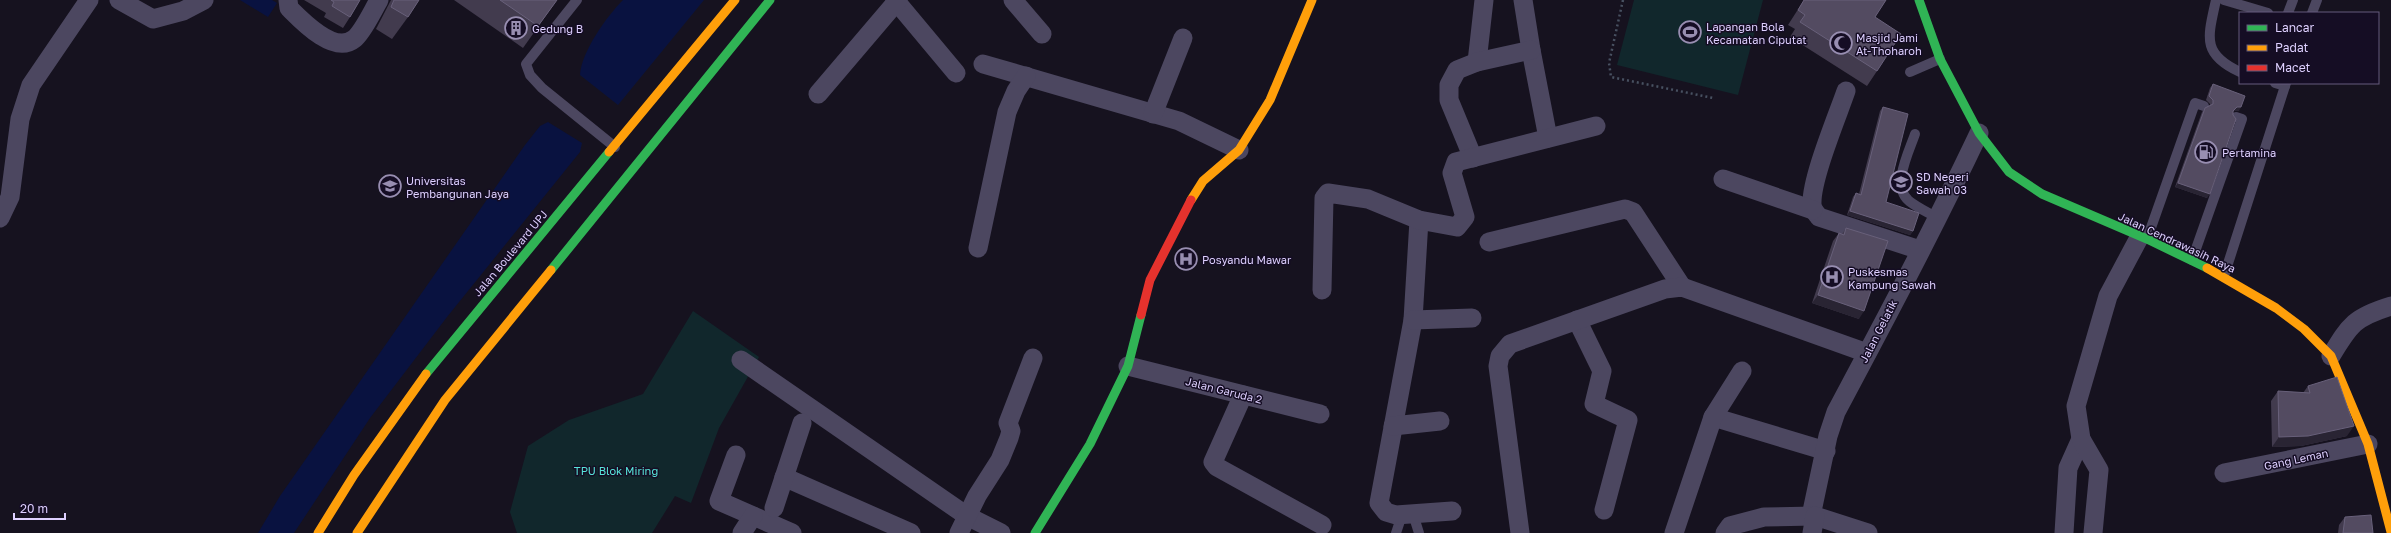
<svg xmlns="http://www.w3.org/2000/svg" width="2391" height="533" font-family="'Golos Text',sans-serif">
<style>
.green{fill:#11272c}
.water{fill:#091240}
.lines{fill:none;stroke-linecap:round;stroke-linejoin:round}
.path{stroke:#485161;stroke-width:2.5;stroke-dasharray:2 3;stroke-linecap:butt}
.lane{stroke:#4c4760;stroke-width:10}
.street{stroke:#4c4760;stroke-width:19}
.fast{stroke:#30b455;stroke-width:9}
.slow{stroke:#ff9f0a;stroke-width:9}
.jam{stroke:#e5322d;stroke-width:9}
.wall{fill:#423b4e}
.shaded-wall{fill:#292433}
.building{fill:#534b61;stroke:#68607a}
.labels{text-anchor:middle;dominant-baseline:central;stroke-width:3;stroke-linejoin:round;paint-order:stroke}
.poi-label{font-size:11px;fill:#ded0ff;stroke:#150d24;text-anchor:start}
.street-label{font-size:11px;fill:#ded0ff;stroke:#150d24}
.park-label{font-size:11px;fill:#57e4da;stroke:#150d24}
</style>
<rect width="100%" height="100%" fill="#16121f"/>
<g class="green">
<polygon points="1634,0 1763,0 1738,95 1617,65"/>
<polygon points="693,311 759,357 719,428 691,503 675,496 652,533 517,533 510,512 528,446 569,420 643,394"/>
</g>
<g class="water">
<polygon points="240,0 272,0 277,3 268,17"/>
<path d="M623,0H704L618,105L580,75C581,52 607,16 623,0Z"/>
<polygon points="548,122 582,143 580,152 447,317 370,418 294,533 258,533 280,496 525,145 540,126"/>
</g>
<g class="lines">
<polyline class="path" points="1623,0 1609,63 1611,77 1713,98"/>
<g class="lane">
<polyline points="577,0 526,64 530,75 542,88 615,147"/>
<path d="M2216,0C2208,37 2201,54 2240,72"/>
<polyline points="2224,0 2268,13"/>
<polyline points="2288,13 2293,0"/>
<polyline points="2312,13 2317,0"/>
<polyline points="1910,72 1940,59"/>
<polyline points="2275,83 2285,86"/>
<path d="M1915,134C1909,152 1891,186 1909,201C1918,208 1929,213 1939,219"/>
<polyline points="2147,239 2195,103 2204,106"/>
<polyline points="2192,260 2242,119 2236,117"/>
<polyline points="2224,276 2286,83"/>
<polyline points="1413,514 1419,533"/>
<polyline points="1396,533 1402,515"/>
</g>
<g class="street">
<polyline points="119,0 153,19 183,11 204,0"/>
<path d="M288,0L289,8C302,21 334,55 354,39C363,32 373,10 379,0"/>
<polyline points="895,0 956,73"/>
<polyline points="1013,0 1042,34"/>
<polyline points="1523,0 1531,50 1548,138"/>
<polyline points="1477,62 1484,0"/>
<polyline points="983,64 1179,121 1239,150"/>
<path d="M1846,91C1837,117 1811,179 1812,204C1812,209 1816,213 1819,217L1920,250"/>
<polyline points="818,94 898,0"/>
<polyline points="1153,114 1183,38"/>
<polyline points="1473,158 1449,100 1449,85 1457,70 1477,62 1531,50"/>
<polyline points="1723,179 1813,210"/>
<polyline points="0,218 10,197 20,119 31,85 89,0"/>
<polyline points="1419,220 1413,320 1379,503 1386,512 1396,515 1452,511"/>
<polyline points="1489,242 1625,209 1633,212 1682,287"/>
<polyline points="978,248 1007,112 1016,91 1026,76"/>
<polyline points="1322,290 1324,198 1328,193 1368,199 1419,220 1457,227 1465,217 1452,173 1456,162 1596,126"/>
<polyline points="1413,320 1472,318"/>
<polyline points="1577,320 1602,371 1594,404 1628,420 1604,510"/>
<path d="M2331,356C2350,324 2355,317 2391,306"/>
<polyline points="741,360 967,516 1001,533"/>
<polyline points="1128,366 1320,414"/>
<polyline points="1243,395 1213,462 1217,467 1322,525"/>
<polyline points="1713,417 1826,451"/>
<polyline points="1393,426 1440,421"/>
<polyline points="736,455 719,501 792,533"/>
<polyline points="2224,473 2368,444"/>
<polyline points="784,477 911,533"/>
<polyline points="774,508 802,423"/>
<path d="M1811,516L1828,436L1836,412C1885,320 1934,228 1979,133"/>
<polyline points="742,533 753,516"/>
<polyline points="959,533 977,496 1000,460 1009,438 1011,431 1008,423 1033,358"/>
<polyline points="1520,533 1498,366 1500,356 1510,344 1665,289 1682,287 1867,353"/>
<polyline points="1674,533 1713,417 1742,371"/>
<polyline points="1725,533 1730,526 1764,517 1815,516 1868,533"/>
<polyline points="1812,533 1815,516"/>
<polyline points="2064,533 2068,468 2081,439"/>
<polyline points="2093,533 2099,470 2081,439 2076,406 2108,296 2140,236"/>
</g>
<g class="fast">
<polyline points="1919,0 1940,59 1979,133 2009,172 2042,194 2147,239 2207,268"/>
<polyline points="551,270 770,0"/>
<polyline points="426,374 609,152"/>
<polyline points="1035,533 1090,444 1128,366 1141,315"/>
</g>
<g class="slow">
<polyline points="609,152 735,0"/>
<polyline points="1191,200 1203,181 1239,150 1270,100 1312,0"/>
<polyline points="2207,268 2276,308 2304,329 2331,356 2368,444 2391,532"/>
<polyline points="318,533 354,475 426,374"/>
<polyline points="357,533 445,400 551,270"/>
</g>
<polyline class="jam" points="1141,315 1150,280 1191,200"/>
</g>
<g class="wall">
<polygon points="304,0 360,0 350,17 343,28 324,17 326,13"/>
<polygon points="391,0 419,0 408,17 392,39 376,29"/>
<polygon points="454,0 557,0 523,48"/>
<polygon points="1804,0 1886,0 1875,17 1877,71 1867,86 1790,37 1795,29 1788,25"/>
<polygon points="2213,84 2239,111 2234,111 2233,112 2207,198 2175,187 2202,112 2205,108 2210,106 2210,104 2206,100 2210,88"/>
<polygon points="1883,107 1886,202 1913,231 1910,235 1847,215 1853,197 1856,193 1859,194 1880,111"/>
<polygon points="1846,228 1859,319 1812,303 1833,241 1839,233 1842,234"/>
<polygon points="2308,386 2347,436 2301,446 2272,447 2271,401 2278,391 2303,393"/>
<polygon points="2345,517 2373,533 2338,533 2339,525"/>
</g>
<g class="shaded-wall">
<polygon points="2237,107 2241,107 2239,111 2234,111 2230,115 2233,111"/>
<polygon points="2178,183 2210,194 2207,198 2175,187"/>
<polygon points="1850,211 1913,231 1910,235 1847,215"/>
<polygon points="1818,295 1864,311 1859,319 1812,303"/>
<polygon points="2354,426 2347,436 2301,446 2272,447 2279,437"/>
</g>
<g class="building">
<polygon points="331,0 360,0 350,17 332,6 334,2"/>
<polygon points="394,0 419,0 408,17 391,7"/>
<polygon points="500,0 557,0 538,26"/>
<polygon points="1804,0 1886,0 1875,17 1901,34 1877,71 1800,22 1805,15 1798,10"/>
<polygon points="2213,84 2245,96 2241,107 2237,107 2233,111 2233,115 2236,119 2210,194 2178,183 2205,108 2213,104 2213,100 2209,96"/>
<polygon points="1883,107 1908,114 1886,202 1919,213 1913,231 1850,211 1856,193 1861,195"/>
<polygon points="1846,228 1888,241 1864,311 1818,295 1839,233 1844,235"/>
<polygon points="2337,377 2354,426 2308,436 2279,437 2278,391 2310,393 2308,386"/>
<polygon points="2371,515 2373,533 2343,533 2345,517"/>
</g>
<defs>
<g id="building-ring" transform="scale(1.15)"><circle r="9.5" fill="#150d24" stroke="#988eb1" stroke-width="1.5"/><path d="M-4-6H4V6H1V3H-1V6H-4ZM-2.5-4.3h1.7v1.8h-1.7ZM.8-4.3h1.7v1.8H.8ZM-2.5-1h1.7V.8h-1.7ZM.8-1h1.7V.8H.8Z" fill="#988eb1"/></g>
<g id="stadium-ring" transform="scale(1.15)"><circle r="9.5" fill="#150d24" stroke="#988eb1" stroke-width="1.5"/><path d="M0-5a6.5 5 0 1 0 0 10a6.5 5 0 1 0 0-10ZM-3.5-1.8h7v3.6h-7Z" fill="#988eb1"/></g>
<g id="mosque-ring" transform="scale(1.15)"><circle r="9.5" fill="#150d24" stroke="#988eb1" stroke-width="1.5"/><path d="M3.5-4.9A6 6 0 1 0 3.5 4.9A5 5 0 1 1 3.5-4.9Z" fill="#988eb1"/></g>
<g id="fuel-ring" transform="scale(1.15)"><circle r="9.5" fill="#150d24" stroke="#988eb1" stroke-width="1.5"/><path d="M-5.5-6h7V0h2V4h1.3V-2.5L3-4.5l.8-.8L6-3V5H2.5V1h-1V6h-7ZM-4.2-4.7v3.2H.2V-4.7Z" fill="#988eb1"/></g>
<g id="school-ring" transform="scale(1.15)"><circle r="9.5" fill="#150d24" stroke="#988eb1" stroke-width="1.5"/><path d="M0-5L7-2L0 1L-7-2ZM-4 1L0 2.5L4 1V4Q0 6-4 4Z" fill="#988eb1"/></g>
<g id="university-ring" transform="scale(1.15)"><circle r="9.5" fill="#150d24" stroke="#988eb1" stroke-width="1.5"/><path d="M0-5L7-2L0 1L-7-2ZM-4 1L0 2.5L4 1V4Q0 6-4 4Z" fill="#988eb1"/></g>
<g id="hospital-ring" transform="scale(1.15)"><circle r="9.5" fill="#150d24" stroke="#988eb1" stroke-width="1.5"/><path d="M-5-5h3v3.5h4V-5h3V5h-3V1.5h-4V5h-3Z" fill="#988eb1"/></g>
</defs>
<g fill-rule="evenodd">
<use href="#building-ring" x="516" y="28"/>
<use href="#stadium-ring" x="1690" y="32"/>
<use href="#mosque-ring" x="1841" y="43"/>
<use href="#fuel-ring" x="2206" y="152"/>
<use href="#school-ring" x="1901" y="182"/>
<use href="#university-ring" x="390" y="186"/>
<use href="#hospital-ring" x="1186" y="259"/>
<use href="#hospital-ring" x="1832" y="277"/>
</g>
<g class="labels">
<g class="poi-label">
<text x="1706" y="26">Lapangan Bola<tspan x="1706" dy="13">Kecamatan Ciputat</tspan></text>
<text x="532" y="28">Gedung B</text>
<text x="1856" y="37">Masjid Jami<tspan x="1856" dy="13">At-Thoharoh</tspan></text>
<text x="2222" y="152">Pertamina</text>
<text x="1916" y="176">SD Negeri<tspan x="1916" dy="13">Sawah 03</tspan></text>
<text x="406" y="180">Universitas<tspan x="406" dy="13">Pembangunan Jaya</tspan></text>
<text x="1202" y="259">Posyandu Mawar</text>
<text x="1848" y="271">Puskesmas<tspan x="1848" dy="13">Kampung Sawah</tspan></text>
</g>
<g class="street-label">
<text transform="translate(2177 242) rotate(25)">Jalan Cendrawasih Raya</text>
<text transform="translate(510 253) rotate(-50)">Jalan Boulevard UPJ</text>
<text transform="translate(1878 331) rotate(-63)">Jalan Gelatik</text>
<text transform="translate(1224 390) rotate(14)">Jalan Garuda 2</text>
<text transform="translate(2296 459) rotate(-12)">Gang Leman</text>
</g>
<g class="park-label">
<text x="616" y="470">TPU Blok Miring</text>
</g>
</g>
<rect x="2239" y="12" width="140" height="72" fill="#150d24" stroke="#655b7c"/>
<rect x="2247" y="25" width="20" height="6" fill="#30b455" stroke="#655b7c"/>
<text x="2275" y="32" font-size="12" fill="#ded0ff">Lancar</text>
<rect x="2247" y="45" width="20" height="6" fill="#ff9f0a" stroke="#655b7c"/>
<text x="2275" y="52" font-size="12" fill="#ded0ff">Padat</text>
<rect x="2247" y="65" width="20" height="6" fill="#e5322d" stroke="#655b7c"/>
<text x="2275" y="72" font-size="12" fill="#ded0ff">Macet</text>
<path d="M14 513v6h51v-6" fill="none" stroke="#ded0ff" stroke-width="2"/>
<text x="20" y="513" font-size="12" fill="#ded0ff" stroke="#150d24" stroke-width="3" paint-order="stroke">20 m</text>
</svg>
